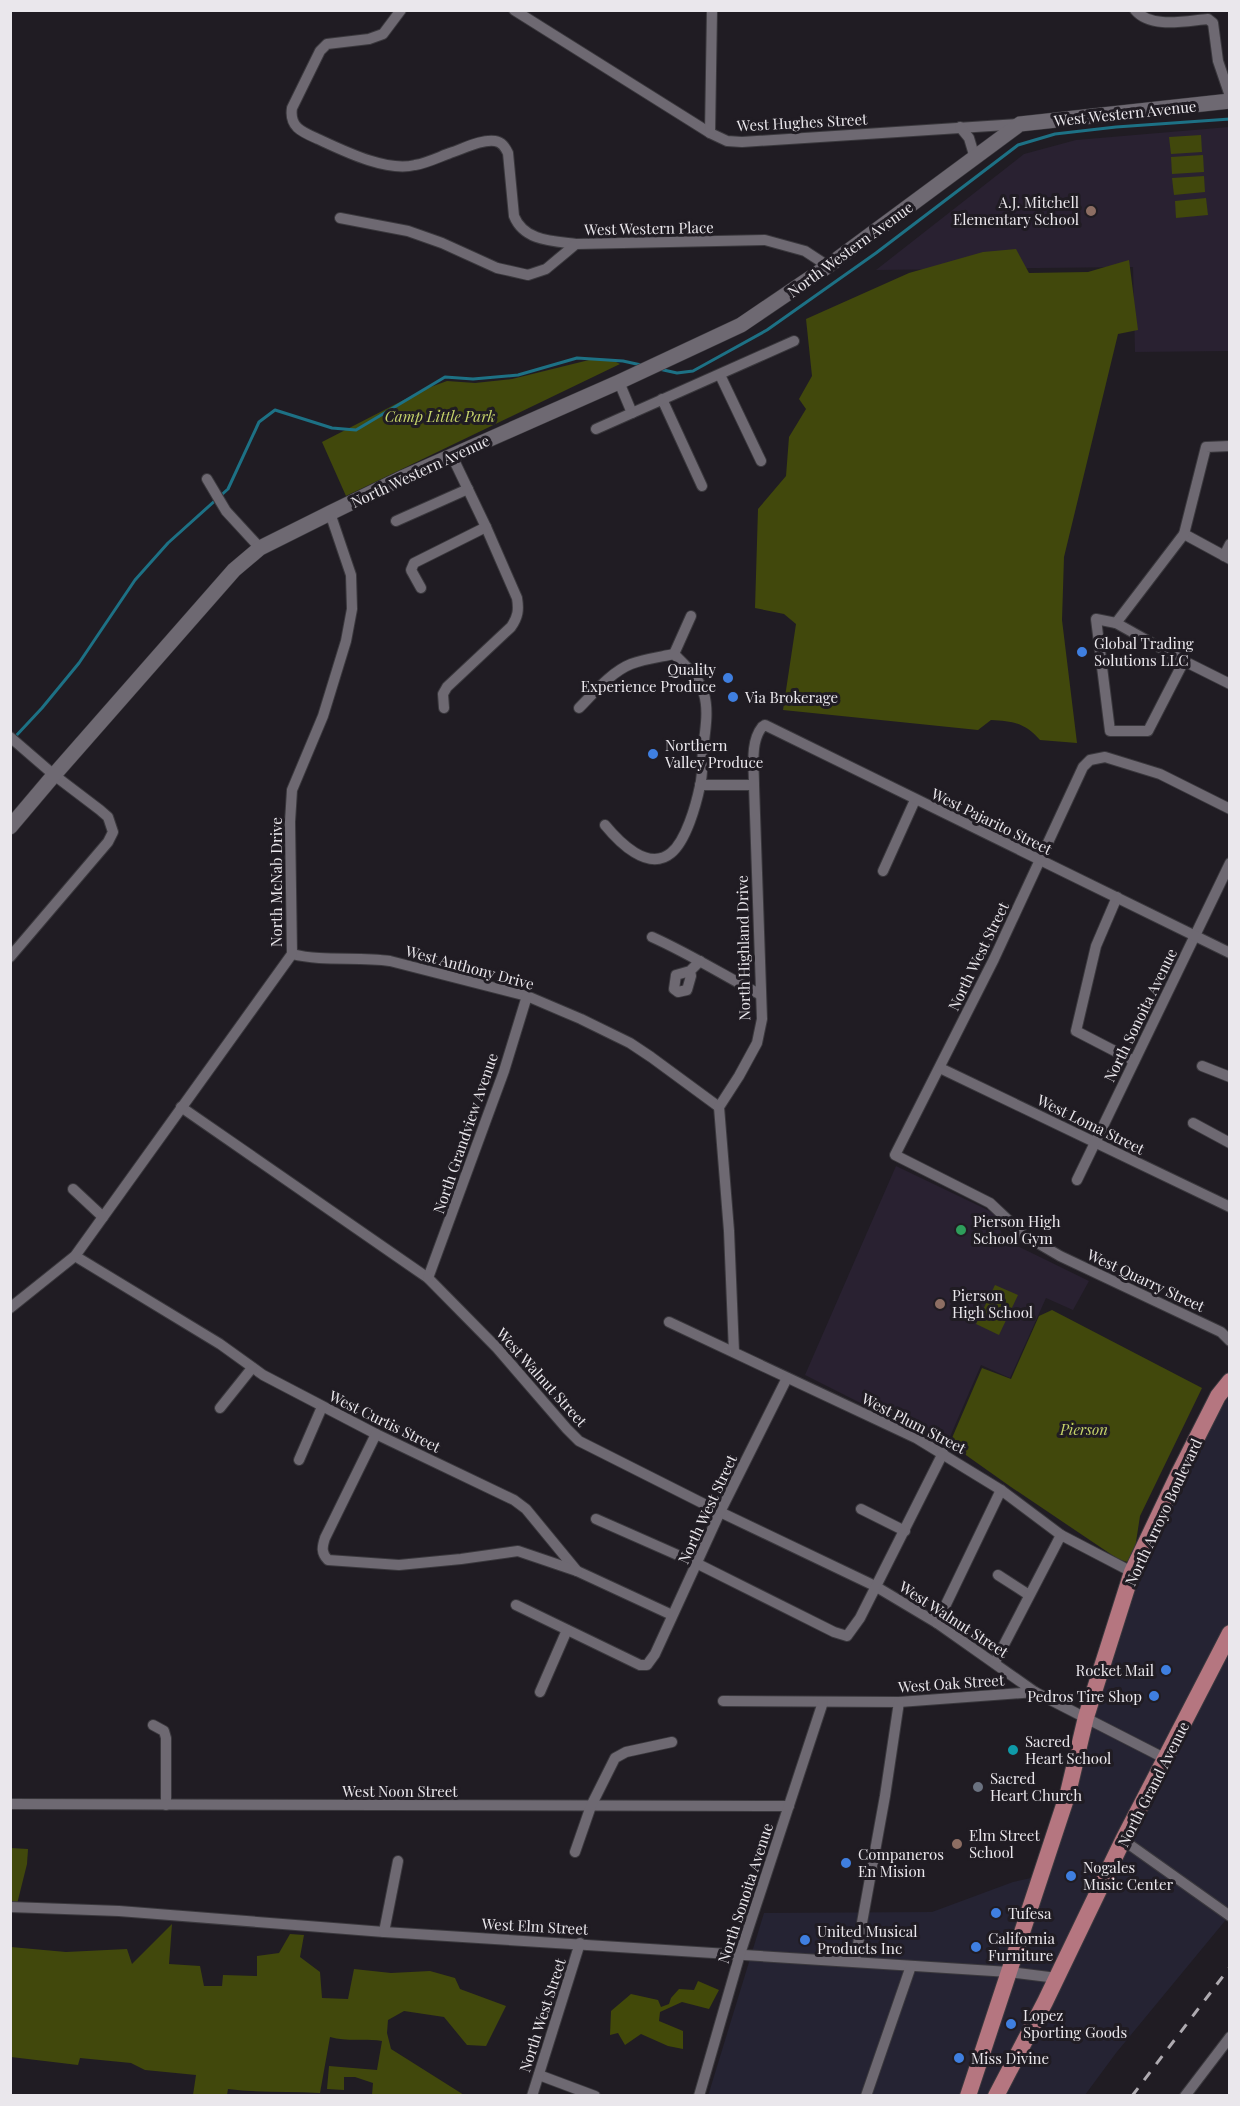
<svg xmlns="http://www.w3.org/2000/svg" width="1240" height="2106" font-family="'Playfair Display',serif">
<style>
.commercial{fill:#252333}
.education{fill:#292131}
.green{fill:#41480c}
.forest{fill:#424909}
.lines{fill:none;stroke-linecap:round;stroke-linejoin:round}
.stream{stroke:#1d7185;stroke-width:3}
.street-casing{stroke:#3a383d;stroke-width:12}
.secondary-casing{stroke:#3a383d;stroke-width:16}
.primary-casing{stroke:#3a383d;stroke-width:18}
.street{stroke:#6e6972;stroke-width:10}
.secondary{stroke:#6e6972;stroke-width:15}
.primary{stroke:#b57680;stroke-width:16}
.rail{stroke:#aeaab0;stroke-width:3;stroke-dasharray:10 10;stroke-linecap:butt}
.education-dot{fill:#8d6e63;stroke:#201c23;stroke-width:2}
.shop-dot{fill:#3f7fe0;stroke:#201c23;stroke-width:2}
.leisure-dot{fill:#2e9e5b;stroke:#201c23;stroke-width:2}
.culture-dot{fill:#0f9aa8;stroke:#201c23;stroke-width:2}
.worship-dot{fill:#6b7280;stroke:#201c23;stroke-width:2}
.labels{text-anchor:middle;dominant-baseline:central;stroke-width:6;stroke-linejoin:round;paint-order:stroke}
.street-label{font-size:15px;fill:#eae7ec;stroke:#201c23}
.poi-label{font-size:15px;fill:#eae7ec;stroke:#201c23;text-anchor:start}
.park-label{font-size:15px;font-style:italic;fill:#c7d56b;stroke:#201c23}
</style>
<rect width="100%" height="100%" fill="#201c23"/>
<polygon class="commercial" points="1229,1396 1229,1916 1116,2053 1085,2095 708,2096 764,1913 932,1912 1013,1882 1050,1874 1078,1767 1127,1605 1196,1447"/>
<g class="education">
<polygon points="1229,127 1229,351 1135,352 1133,267 876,270 1024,154 1076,140"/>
<polygon points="896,1166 996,1214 1003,1239 1089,1281 1073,1310 1046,1298 1010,1378 981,1365 946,1446 805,1375"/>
</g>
<g class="green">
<polygon points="1201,135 1202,152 1171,154 1169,137"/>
<polygon points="1203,155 1204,172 1172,174 1171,157"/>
<polygon points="1204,176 1205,192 1174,195 1172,178"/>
<polygon points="1206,198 1208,215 1176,218 1175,201"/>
<path d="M1016,249L1029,273L1088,272L1129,260L1138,330L1118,334L1064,557L1062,620L1077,743L1040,740C1025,723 1013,721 991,720L978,730L783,710L796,624L784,614L755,608L758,509L786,476L789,437L806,409L799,399L812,376L806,319L909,273L983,252Z"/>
<polygon points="589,360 612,360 620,364 346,496 322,442 425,389 447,381 475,383 512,379"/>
<polygon points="995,1285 1018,1295 999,1335 976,1324"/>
<polygon points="1052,1310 1202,1388 1140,1516 1134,1555 1132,1560 1127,1562 1118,1559 1011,1487 963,1453 949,1445 982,1368 1011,1379 1039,1316"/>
<polygon points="10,1848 28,1849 27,1864 17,1904 10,1904"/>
<path d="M172,1924L169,1964L200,1966L204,1986H222L223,1975L257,1976V1956L279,1953L290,1934L304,1935L300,1957L320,1972L322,1998L348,1999L354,1969L391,1973L430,1971L455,1978L460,1989L506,2006L486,2046L467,2045L444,2017L404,2011L388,2020L387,2033L391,2049L464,2095H372L373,2083L355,2077H344V2090L327,2089L329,2066L377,2070L382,2041C364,2038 347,2042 330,2037L320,2093C290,2091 259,2093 228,2089L227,2095H193L196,2075L145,2070L131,2063L80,2058L78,2065L11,2057V1947L66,1952L127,1949L132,1964Z"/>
</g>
<polygon class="forest" points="698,1981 719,1990 709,2009 682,2002 660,2012 659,2021 683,2031 683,2049 668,2046 641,2034 625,2045 618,2033 610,2035 611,2011 631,1994 658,2000 661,2007 669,2004 671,1998 679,1989 694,1990"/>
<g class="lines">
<g class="stream">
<polyline points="659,369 677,373 693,371 767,330 876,253 1018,145 1055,134 1116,127 1230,119"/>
<polyline points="14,738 42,708 79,663 135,580 168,543 228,489 259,422 275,410 332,428 356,430 445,377 473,379 518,375 577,358 623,361 641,365"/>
</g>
<g class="street-casing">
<g id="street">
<path d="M401,10L383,34L369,39L327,44L320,51L292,108C289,127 302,132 318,139C344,151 386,172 415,165C427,163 439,157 450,153C463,149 481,139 495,141C502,142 505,147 508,153L514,216C524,241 552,241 576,244"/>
<polyline points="514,10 710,133 727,141 742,142 1020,124"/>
<path d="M1135,10C1151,29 1185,21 1208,19L1213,23L1218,61L1230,96"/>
<polyline points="960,127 969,138 975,158"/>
<polyline points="710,133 712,10"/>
<polyline points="340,218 408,231 442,243 497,268 528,275 546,269 576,244 765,240 805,251 828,266"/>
<polyline points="720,375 761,461"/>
<polyline points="619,382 632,413"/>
<polyline points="662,399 702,486"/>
<polyline points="596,429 794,341"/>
<polyline points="207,479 226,511 260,548"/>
<polyline points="396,521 468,489"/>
<polyline points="1184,534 1230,559"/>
<polyline points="1224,556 1230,544"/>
<polyline points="421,588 411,570 414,563 486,527"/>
<polyline points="1116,623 1184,534 1206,447 1230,446"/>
<polyline points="674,654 691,616"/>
<polyline points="1184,661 1148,731 1110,731 1096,619 1116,623 1184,661 1230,684"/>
<path d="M444,708L443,694L447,687L511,627C518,617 519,610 517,598L486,527L452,456"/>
<path d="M579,708C594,693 611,672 631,664C644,659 660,657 674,654C686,666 699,677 704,694C709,711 705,732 703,749C702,761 703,774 700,786C696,805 686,841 671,853C648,872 619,842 605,825"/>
<polyline points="10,737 54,775 100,810 108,817 113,832 108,842 10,957"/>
<polyline points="700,785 754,785"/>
<polyline points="1230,809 1160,774 1105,757 1090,760 1083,767 994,959 895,1155 990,1203 1024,1235 1060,1256 1221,1332 1230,1341"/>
<polyline points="883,871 915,800"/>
<polyline points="1117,897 1096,946 1076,1031 1134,1061"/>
<path d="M652,937C690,954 725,976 761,995"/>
<path d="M292,954C324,962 358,956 390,961L527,996L581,1019L630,1043L651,1057L719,1107"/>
<polyline points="690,971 691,976 687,990 678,992 674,989 676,975 690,971 700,961"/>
<polyline points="1202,1066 1230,1077"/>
<polyline points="940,1068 1230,1207"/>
<polyline points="181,1107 428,1278 497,1348 567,1429 579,1441 720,1512 875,1586 937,1623 1035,1692"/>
<polyline points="1193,1123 1230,1143"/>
<polyline points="1077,1180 1230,863"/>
<polyline points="73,1189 103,1217"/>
<polyline points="75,1256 220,1344 263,1375 376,1434 514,1500 526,1509 577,1571 672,1615"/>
<polyline points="428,1278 504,1071 527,996"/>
<polyline points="10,1308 75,1256 292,954 290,822 292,790 323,716 346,641 352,609 351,575 330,513"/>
<polyline points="669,1322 916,1438 1001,1490 1061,1535 1132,1572"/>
<path d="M734,1352L729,1231L719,1107L739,1076L757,1043L762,1019L754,785C754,767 750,742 762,727L765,725L1230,953"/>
<polyline points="220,1408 252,1368"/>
<path d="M376,1434L325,1538C322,1547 321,1553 328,1560L399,1565L461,1559L518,1551L577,1571"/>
<polyline points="299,1460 322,1407"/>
<polyline points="861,1509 905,1531"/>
<polyline points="596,1519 698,1564 834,1632 847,1636 860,1618 943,1453"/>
<polyline points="998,1575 1029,1595"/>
<polyline points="516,1605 640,1665 647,1665 655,1654 720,1512 787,1378"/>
<polyline points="937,1623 1001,1490"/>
<polyline points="995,1662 1061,1535"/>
<polyline points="540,1692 567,1630"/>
<polyline points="723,1701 899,1702 1035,1692 1166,1759"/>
<polyline points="153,1725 164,1731 166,1738 166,1805"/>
<polyline points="10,1804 789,1806"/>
<polyline points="1123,1840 1230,1916"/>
<polyline points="575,1852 591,1806 615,1758 626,1752 672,1742"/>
<polyline points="10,1907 119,1911 384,1932 1009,1972 1057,1978"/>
<polyline points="384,1932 398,1861"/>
<polyline points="855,1961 885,1796 899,1702"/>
<polyline points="539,2075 595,2096"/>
<polyline points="532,2096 580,1943"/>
<polyline points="699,2096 740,1954 823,1702"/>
<polyline points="866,2096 911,1966"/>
<polyline points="1185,2096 1230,2037"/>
</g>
</g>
<g class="secondary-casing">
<polyline id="secondary" points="10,827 54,775 234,570 260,548 330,513 404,477 619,382 741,325 828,266 1020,124 1230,101"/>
</g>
<g class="primary-casing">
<g id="primary">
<polyline points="968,2096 1068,1793 1086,1717 1132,1572 1179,1473 1218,1396 1230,1381"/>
<polyline points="996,2096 1045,2002 1123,1840 1230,1633"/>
</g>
</g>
<use href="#street" class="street"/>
<use href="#secondary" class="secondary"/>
<use href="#primary" class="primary"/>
<polyline class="rail" points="1132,2096 1230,1967"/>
</g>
<g class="education-dot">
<circle cx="1091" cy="211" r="6"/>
<circle cx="940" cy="1304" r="6"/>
<circle cx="957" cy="1844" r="6"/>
</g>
<g class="shop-dot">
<circle cx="1082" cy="652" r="6"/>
<circle cx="728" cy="678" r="6"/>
<circle cx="733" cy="697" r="6"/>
<circle cx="653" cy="754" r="6"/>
<circle cx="1166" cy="1670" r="6"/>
<circle cx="1154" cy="1696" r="6"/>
<circle cx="846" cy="1863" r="6"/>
<circle cx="1071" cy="1876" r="6"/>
<circle cx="996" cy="1913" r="6"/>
<circle cx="805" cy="1940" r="6"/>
<circle cx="976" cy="1947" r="6"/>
<circle cx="1011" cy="2024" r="6"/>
<circle cx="959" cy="2058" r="6"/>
</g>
<circle class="leisure-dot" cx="961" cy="1230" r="6"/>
<circle class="culture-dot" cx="1013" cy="1750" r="6"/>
<circle class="worship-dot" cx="978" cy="1787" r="6"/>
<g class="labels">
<g class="street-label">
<text transform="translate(1125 113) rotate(-6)">West Western Avenue</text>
<text transform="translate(802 122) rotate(-3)">West Hughes Street</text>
<text transform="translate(649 228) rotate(-1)">West Western Place</text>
<text transform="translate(850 249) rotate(-36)">North Western Avenue</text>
<text transform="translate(420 471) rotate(-25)">North Western Avenue</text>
<text transform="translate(992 821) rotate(26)">West Pajarito Street</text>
<text transform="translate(276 882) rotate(-90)">North McNab Drive</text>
<text transform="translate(743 948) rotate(-91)">North Highland Drive</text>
<text transform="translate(978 956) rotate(-64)">North West Street</text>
<text transform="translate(470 967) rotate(15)">West Anthony Drive</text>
<text transform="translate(1140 1015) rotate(-64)">North Sonoita Avenue</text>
<text transform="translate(1091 1124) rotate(26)">West Loma Street</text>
<text transform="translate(465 1133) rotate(-71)">North Grandview Avenue</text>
<text transform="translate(1146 1280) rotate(25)">West Quarry Street</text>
<text transform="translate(542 1377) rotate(48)">West Walnut Street</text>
<text transform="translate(385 1421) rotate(26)">West Curtis Street</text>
<text transform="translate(914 1423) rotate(27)">West Plum Street</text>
<text transform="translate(707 1509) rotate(-65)">North West Street</text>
<text transform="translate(1163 1512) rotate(-65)">North Arroyo Boulevard</text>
<text transform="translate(954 1619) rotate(33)">West Walnut Street</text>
<text transform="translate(951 1683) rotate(-4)">West Oak Street</text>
<text transform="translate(1153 1784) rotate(-63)">North Grand Avenue</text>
<text x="400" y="1791">West Noon Street</text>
<text transform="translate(745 1893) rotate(-72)">North Sonoita Avenue</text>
<text transform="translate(535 1926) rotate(3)">West Elm Street</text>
<text transform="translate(542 2015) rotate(-72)">North West Street</text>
</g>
<g class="poi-label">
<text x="1079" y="202" text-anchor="end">A.J. Mitchell<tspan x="1079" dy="17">Elementary School</tspan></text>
<text x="1094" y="643">Global Trading<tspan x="1094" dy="17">Solutions LLC</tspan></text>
<text x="716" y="669" text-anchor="end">Quality<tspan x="716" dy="17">Experience Produce</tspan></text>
<text x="745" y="697">Via Brokerage</text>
<text x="665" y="745">Northern<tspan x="665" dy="17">Valley Produce</tspan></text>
<text x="973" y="1221">Pierson High<tspan x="973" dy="17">School Gym</tspan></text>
<text x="952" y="1295">Pierson<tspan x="952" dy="17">High School</tspan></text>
<text x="1154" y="1670" text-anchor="end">Rocket Mail</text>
<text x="1142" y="1696" text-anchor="end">Pedros Tire Shop</text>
<text x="1025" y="1741">Sacred<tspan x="1025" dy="17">Heart School</tspan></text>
<text x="990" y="1778">Sacred<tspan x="990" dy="17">Heart Church</tspan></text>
<text x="969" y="1835">Elm Street<tspan x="969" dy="17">School</tspan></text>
<text x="858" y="1854">Companeros<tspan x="858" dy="17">En Mision</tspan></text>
<text x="1083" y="1867">Nogales<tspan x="1083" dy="17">Music Center</tspan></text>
<text x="1008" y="1913">Tufesa</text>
<text x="817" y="1931">United Musical<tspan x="817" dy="17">Products Inc</tspan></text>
<text x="988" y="1938">California<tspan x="988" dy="17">Furniture</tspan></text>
<text x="1023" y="2015">Lopez<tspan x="1023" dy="17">Sporting Goods</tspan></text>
<text x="971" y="2058">Miss Divine</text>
</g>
<g class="park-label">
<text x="440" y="416">Camp Little Park</text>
<text x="1084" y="1429">Pierson</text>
</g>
</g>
<rect width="1240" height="2106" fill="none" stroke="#eae7ec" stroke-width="24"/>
</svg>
